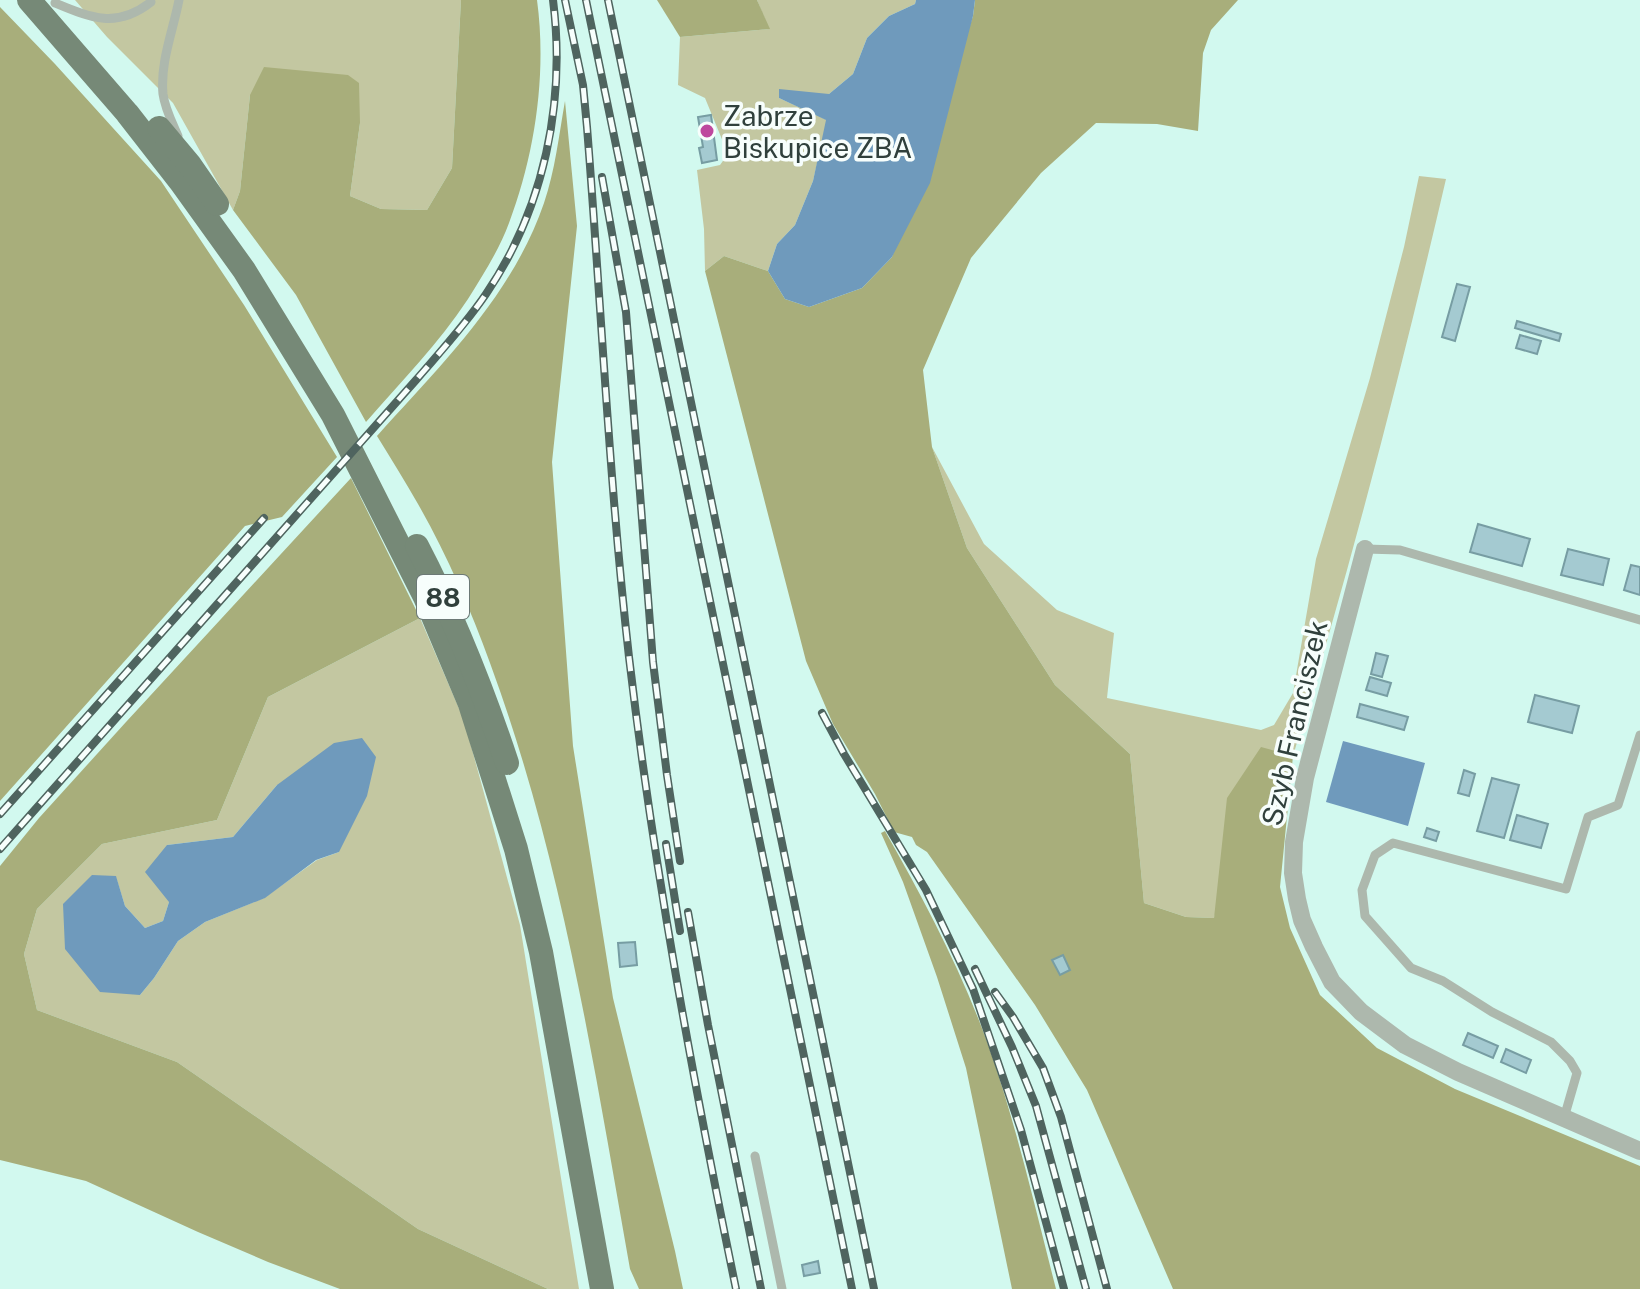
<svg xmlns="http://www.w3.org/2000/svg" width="1640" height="1289" font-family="'Public Sans',sans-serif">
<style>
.green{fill:#c3c7a1;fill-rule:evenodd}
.forest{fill:#a8ae7b}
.water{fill:#6f9abc}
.building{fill:#a4cad1;stroke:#779da3;stroke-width:2}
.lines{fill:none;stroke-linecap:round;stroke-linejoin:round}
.service{stroke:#adb8ad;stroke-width:9}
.minor{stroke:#adb8ad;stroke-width:18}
.primary{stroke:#768977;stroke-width:24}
.rail-casing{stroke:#4f645f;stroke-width:8}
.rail{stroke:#f7fefc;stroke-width:5;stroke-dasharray:15;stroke-linecap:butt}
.poi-dot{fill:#be489e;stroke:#f7fefc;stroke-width:3}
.labels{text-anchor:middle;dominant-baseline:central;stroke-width:7;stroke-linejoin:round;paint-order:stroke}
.shield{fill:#f7fefc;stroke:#6c7976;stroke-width:2}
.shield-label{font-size:26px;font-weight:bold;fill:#30403c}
.poi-label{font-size:28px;fill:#30403c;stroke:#f7fefc;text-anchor:start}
.street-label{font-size:28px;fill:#30403c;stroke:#f7fefc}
</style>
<rect width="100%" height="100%" fill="#d2f9ef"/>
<g class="green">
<polygon points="75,0 461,0 452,168 427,210 381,209 350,196 360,123 250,95 240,191 233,210 173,103 107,37"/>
<polygon points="757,0 916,0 915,4 889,16 867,38 853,74 829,94 779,98 827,120 813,181 795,225 777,244 768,271 724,256 705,271 704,229 697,170 720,165 728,154 705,98 678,85 680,37 769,29"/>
<path d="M1419,176L1446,179C1401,373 1351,565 1293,756L1261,748L1214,918L1186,917L1144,903L1130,754L1055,685L967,548L932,447L984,544L1057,610L1114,633L1107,698L1261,730L1274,725L1293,693L1316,559L1370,378L1404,247Z"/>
<path d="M420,618L464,720L520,925L579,1289H548L418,1229L177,1062L37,1010L24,954L37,909L102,844L217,820L268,697ZM277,785L339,852L317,860L264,898L205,922L178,941L154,978L140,995L116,877L125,906L145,928L163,921L169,902L167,845L233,837Z"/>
</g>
<g class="forest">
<path d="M461,0H537C547,74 535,154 509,223C499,250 483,275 468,299C439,343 401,382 366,422L296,295L233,210L240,191L250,95L264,67L348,75L359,83L360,123L350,196L381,209L427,210L452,168Z"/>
<polygon points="657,0 757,0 770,29 680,37"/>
<polygon points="975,0 1238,0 1211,30 1203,53 1198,131 1157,124 1096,123 1041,173 971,258 923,370 932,447 967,548 1055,685 1130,754 1144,903 1186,917 1214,918 1227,798 1261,747 1293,756 1280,887 1290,928 1320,995 1377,1048 1455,1089 1640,1166 1640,1289 1173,1289 1087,1090 1035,1005 927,852 916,845 912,837 894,832 875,794 833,724 806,661 705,271 724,256 768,271 785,299 809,307 862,288 892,257 973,16"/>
<polygon points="0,7 55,64 161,181 244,305 337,457 282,517 245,526 0,801"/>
<path d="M565,101L577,226L552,462L573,746L613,998L675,1251L683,1289H639L630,1269C594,1066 562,858 490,663C471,610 446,553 418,504C405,481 391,459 377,436C441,365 512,296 544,203C555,171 559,135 565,101Z"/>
<polygon points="351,478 420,618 268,697 217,820 102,844 37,909 24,954 37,1010 177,1062 418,1229 548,1289 340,1289 268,1262 198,1232 86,1181 0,1160 0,866 39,818 126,722"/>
<path d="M885,831C920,893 954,956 980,1023C1013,1109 1033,1200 1056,1289H1012L966,1068L937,977L903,882L881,833Z"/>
</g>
<g class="water">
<polygon points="916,0 975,0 973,16 930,183 892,257 862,288 809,307 785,299 768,271 777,244 795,225 813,181 826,120 779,98 779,89 829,94 853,74 867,38 889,16 915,4"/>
<polygon points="362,738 376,757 367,796 339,852 316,860 265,898 205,922 178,941 154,978 140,995 100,992 65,949 63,904 92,875 116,876 125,906 145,928 163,921 169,902 145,872 167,845 233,837 277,785 334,743"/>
<polygon points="1343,741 1425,763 1408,826 1326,802"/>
</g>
<g class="building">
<polygon points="711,115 717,160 702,163 699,148 703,147 698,117"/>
<polygon points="1457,284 1470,287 1455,341 1442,337"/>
<polygon points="1517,321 1561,334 1559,341 1515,328"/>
<polygon points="1520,335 1541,341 1537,354 1516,348"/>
<polygon points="1478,524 1530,539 1522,566 1470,552"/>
<polygon points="1568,549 1609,559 1603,585 1561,575"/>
<polygon points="1631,565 1640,567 1640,595 1624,590"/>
<polygon points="1376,653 1388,656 1382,677 1371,674"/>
<polygon points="1370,677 1391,683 1387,696 1366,690"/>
<polygon points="1535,695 1579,706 1572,733 1528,722"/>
<polygon points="1360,704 1408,717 1404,730 1357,717"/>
<polygon points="1464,770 1475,774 1469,796 1458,793"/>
<polygon points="1492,778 1519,785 1504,838 1477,831"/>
<polygon points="1517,815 1548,824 1541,848 1510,840"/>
<polygon points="1427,828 1439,832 1436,841 1424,837"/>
<polygon points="635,942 637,965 620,967 618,943"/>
<polygon points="1063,955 1070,970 1060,975 1052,960"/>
<polygon points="1468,1033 1498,1046 1493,1058 1463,1045"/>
<polygon points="1506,1049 1531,1060 1526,1073 1501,1062"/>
<polygon points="818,1261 820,1273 804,1276 802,1265"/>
</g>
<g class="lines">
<g class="service">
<path d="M55,3C91,18 117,29 151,2"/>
<path d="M178,136C172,122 165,109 163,94C160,62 173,31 179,0"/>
<polyline points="1365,549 1400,550 1640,620"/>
<polyline points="1564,1118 1577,1073 1570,1061 1551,1042 1492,1012 1443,981 1411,968 1365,916 1362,890 1375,855 1393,843 1566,889 1588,817 1618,805 1640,735"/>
<polyline points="755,1156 782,1289"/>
</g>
<polyline class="minor" points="1365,549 1305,778 1294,842 1293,873 1297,899 1302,920 1314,947 1332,982 1361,1012 1405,1045 1458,1072 1640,1151"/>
<g class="primary">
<polyline points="29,0 127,113 180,181 244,270 333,415 425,597 470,704 516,849 541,952 602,1289"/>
<polyline points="159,128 190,165 217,204"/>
<path d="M417,546C453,615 482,688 507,763"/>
</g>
<g class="rail-casing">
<g id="rail">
<path d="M565,0L583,85L587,127C601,303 609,481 629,657C654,870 693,1080 736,1289"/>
<polyline points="586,0 852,1289"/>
<polyline points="608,0 874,1289"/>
<polyline points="602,177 626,312 653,662 667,775 680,861"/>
<polyline points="822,713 844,754 926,890 973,989 1021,1130 1064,1289"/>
<polyline points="0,814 264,518"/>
<polyline points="666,844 680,931"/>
<path d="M0,849L416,380C440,352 465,325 486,294C544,209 566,102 553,0"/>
<polyline points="688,912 708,1025 761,1289"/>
<polyline points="975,969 1012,1047 1036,1106 1086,1289"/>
<polyline points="995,992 1013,1017 1043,1068 1061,1117 1107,1289"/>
</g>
</g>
<use href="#rail" class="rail"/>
</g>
<circle class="poi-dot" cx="707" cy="131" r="8"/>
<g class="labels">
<rect class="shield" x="417" y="575" width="52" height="44" rx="6"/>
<g class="shield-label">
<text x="443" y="597">88</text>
</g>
<g class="poi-label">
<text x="723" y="115">Zabrze<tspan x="723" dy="32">Biskupice ZBA</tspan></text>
</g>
<g class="street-label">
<text transform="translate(1294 723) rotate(-77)">Szyb Franciszek</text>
</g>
</g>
</svg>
